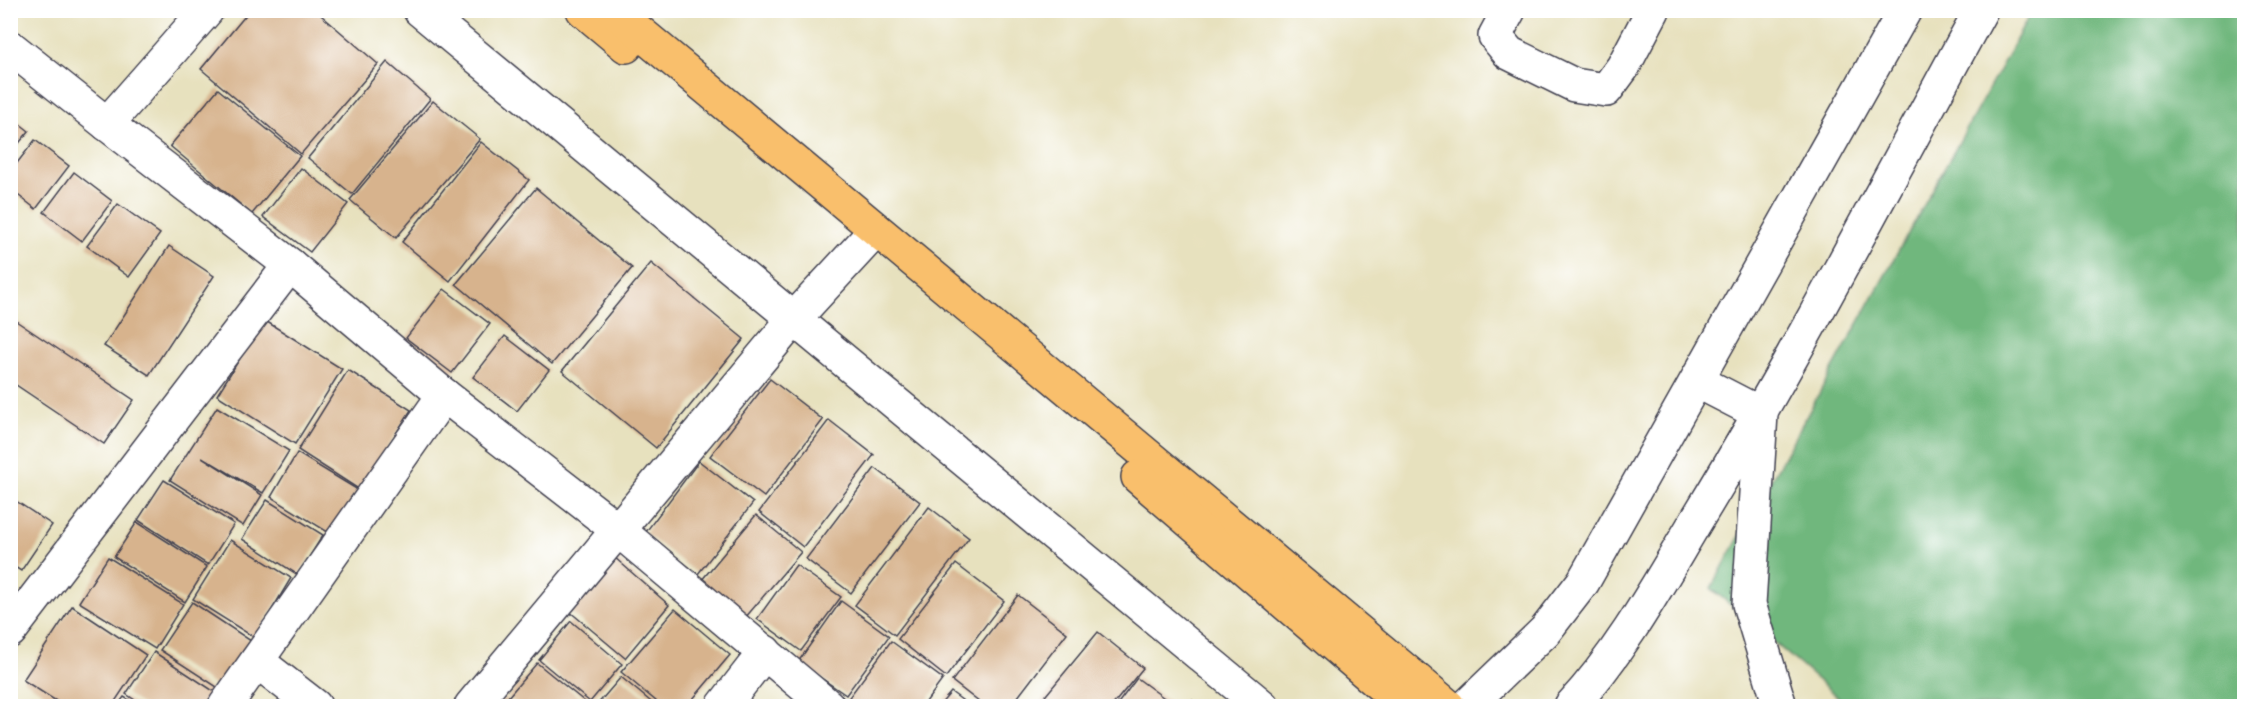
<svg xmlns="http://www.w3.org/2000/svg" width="2255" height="717" font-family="'IM FELL French Canon',serif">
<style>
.forest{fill:#6fb77d;stroke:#486c5c;stroke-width:1.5}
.building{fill:#d7b38d}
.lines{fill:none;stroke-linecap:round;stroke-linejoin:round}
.minor-casing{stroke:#403f4f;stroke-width:36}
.major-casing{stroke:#403f4f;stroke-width:36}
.minor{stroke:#fff;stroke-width:33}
.major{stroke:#f9bf6c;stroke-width:33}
</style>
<rect width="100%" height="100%" fill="#fff"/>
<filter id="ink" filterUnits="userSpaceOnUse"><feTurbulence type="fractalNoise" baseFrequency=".0167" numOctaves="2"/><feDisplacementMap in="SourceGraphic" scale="12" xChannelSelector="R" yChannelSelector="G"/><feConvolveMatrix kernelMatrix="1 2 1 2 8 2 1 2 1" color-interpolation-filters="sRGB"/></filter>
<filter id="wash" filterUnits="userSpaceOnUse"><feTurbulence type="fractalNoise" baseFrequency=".008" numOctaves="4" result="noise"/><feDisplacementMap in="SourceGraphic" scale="24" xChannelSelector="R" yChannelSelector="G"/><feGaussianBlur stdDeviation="1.35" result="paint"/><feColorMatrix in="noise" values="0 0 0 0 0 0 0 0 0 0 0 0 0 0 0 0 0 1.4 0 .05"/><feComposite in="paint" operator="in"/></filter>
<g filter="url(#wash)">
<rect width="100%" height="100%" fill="#e7e1be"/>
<polygon class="forest" points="2032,11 2244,11 2244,706 1848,706 1711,588"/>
<g id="blocks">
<g class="building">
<polygon points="250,10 315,10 378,64 301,154 201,69"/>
<polygon points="387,62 430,99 352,194 308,158"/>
<polygon points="218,89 300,156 252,214 170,146"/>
<polygon points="433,101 480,139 396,238 350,200"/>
<polygon points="10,116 29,131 10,154"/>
<polygon points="35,140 69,166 36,209 10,189 10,172"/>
<polygon points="481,142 529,180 450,281 402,242"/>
<polygon points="301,168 348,204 310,252 263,217"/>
<polygon points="74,172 112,201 82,241 44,212"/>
<polygon points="536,188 632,268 552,364 456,284"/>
<polygon points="118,204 160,234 129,277 87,246"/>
<polygon points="169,246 214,276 149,375 104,346"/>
<polygon points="651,263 744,339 656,448 562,371"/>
<polygon points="444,289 490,324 452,373 406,338"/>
<polygon points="10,317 134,400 104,444 16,385 10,393"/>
<polygon points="264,320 342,369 295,444 217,395"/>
<polygon points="505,336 549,370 517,411 473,377"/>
<polygon points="348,370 411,410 360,490 298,450"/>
<polygon points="770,379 823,420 764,497 710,456"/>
<polygon points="217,407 289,451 263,493 202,457 262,495 243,526 170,480"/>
<polygon points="829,420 874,455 803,547 759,512"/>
<polygon points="297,453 358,490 331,534 271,497"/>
<polygon points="699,461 753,503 698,574 645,533"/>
<polygon points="875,468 920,502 851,593 806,559"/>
<polygon points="164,480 234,524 208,565 138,520"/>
<polygon points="10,497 52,525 21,571 10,564"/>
<polygon points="267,500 323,535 298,575 242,539"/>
<polygon points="929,507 969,538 895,635 855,605"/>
<polygon points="756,515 801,552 745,618 701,581"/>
<polygon points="137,522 207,567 185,602 114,557"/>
<polygon points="230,540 291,578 255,638 193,599"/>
<polygon points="108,557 183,604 155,649 79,602"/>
<polygon points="614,557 669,605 625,658 569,611"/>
<polygon points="956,564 1004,601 946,677 898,639"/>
<polygon points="796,565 841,597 801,651 757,619"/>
<polygon points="1018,595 1067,633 1011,706 984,706 952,681"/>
<polygon points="841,601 889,636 846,695 798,662"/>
<polygon points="192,602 251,641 220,689 160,650"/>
<polygon points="72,606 146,655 112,706 64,706 23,680"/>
<polygon points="675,609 730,655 687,706 662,706 621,672"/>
<polygon points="571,621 622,664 590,702 539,660"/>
<polygon points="1098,632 1143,668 1112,706 1037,706"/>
<polygon points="891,641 943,679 923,706 847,706 844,704"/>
<polygon points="154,652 215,692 205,706 144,706 126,694"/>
<polygon points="537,663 590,706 520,706 508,697"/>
<polygon points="621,677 656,706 596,706"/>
<polygon points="1137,678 1175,706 1116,706"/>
<polygon points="951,692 970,706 939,706"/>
<polygon points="124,697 139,706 117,706"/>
<polygon points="505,697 516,706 497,706"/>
<polygon points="1192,700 1199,706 1186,706"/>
</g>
</g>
</g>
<g filter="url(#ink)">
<use href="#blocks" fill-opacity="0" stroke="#403f4f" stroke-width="1.5"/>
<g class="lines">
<g class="minor-casing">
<g id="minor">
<polyline points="420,10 1262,706"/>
<polyline points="1509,10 1495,36 1509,53 1574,85 1606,90 1623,67 1653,10"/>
<polyline points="10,47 107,124 290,265 444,395 617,529 828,706"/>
<polyline points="107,124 207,10"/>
<polyline points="1697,381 1761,414 1749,604 1780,706"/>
<polyline points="10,631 290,265"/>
<polyline points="257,661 315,706"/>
<polyline points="225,706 444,395"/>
<polyline points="471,706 793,320 865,242"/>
<polyline points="723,706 765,652"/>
<polyline points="1467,706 1545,631 1583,582 1905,10"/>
<path d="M1571,706C1624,649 1662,577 1702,511C1801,348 1889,178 1981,10"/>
</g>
</g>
<g class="major-casing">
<g id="major">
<polyline points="583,10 626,46"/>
<polyline points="613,10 1448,706"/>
<polyline points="1138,477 1405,706"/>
</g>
</g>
<use href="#minor" class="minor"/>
<use href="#major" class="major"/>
</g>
</g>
<rect width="2255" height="717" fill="none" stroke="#fff" stroke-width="36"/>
</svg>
